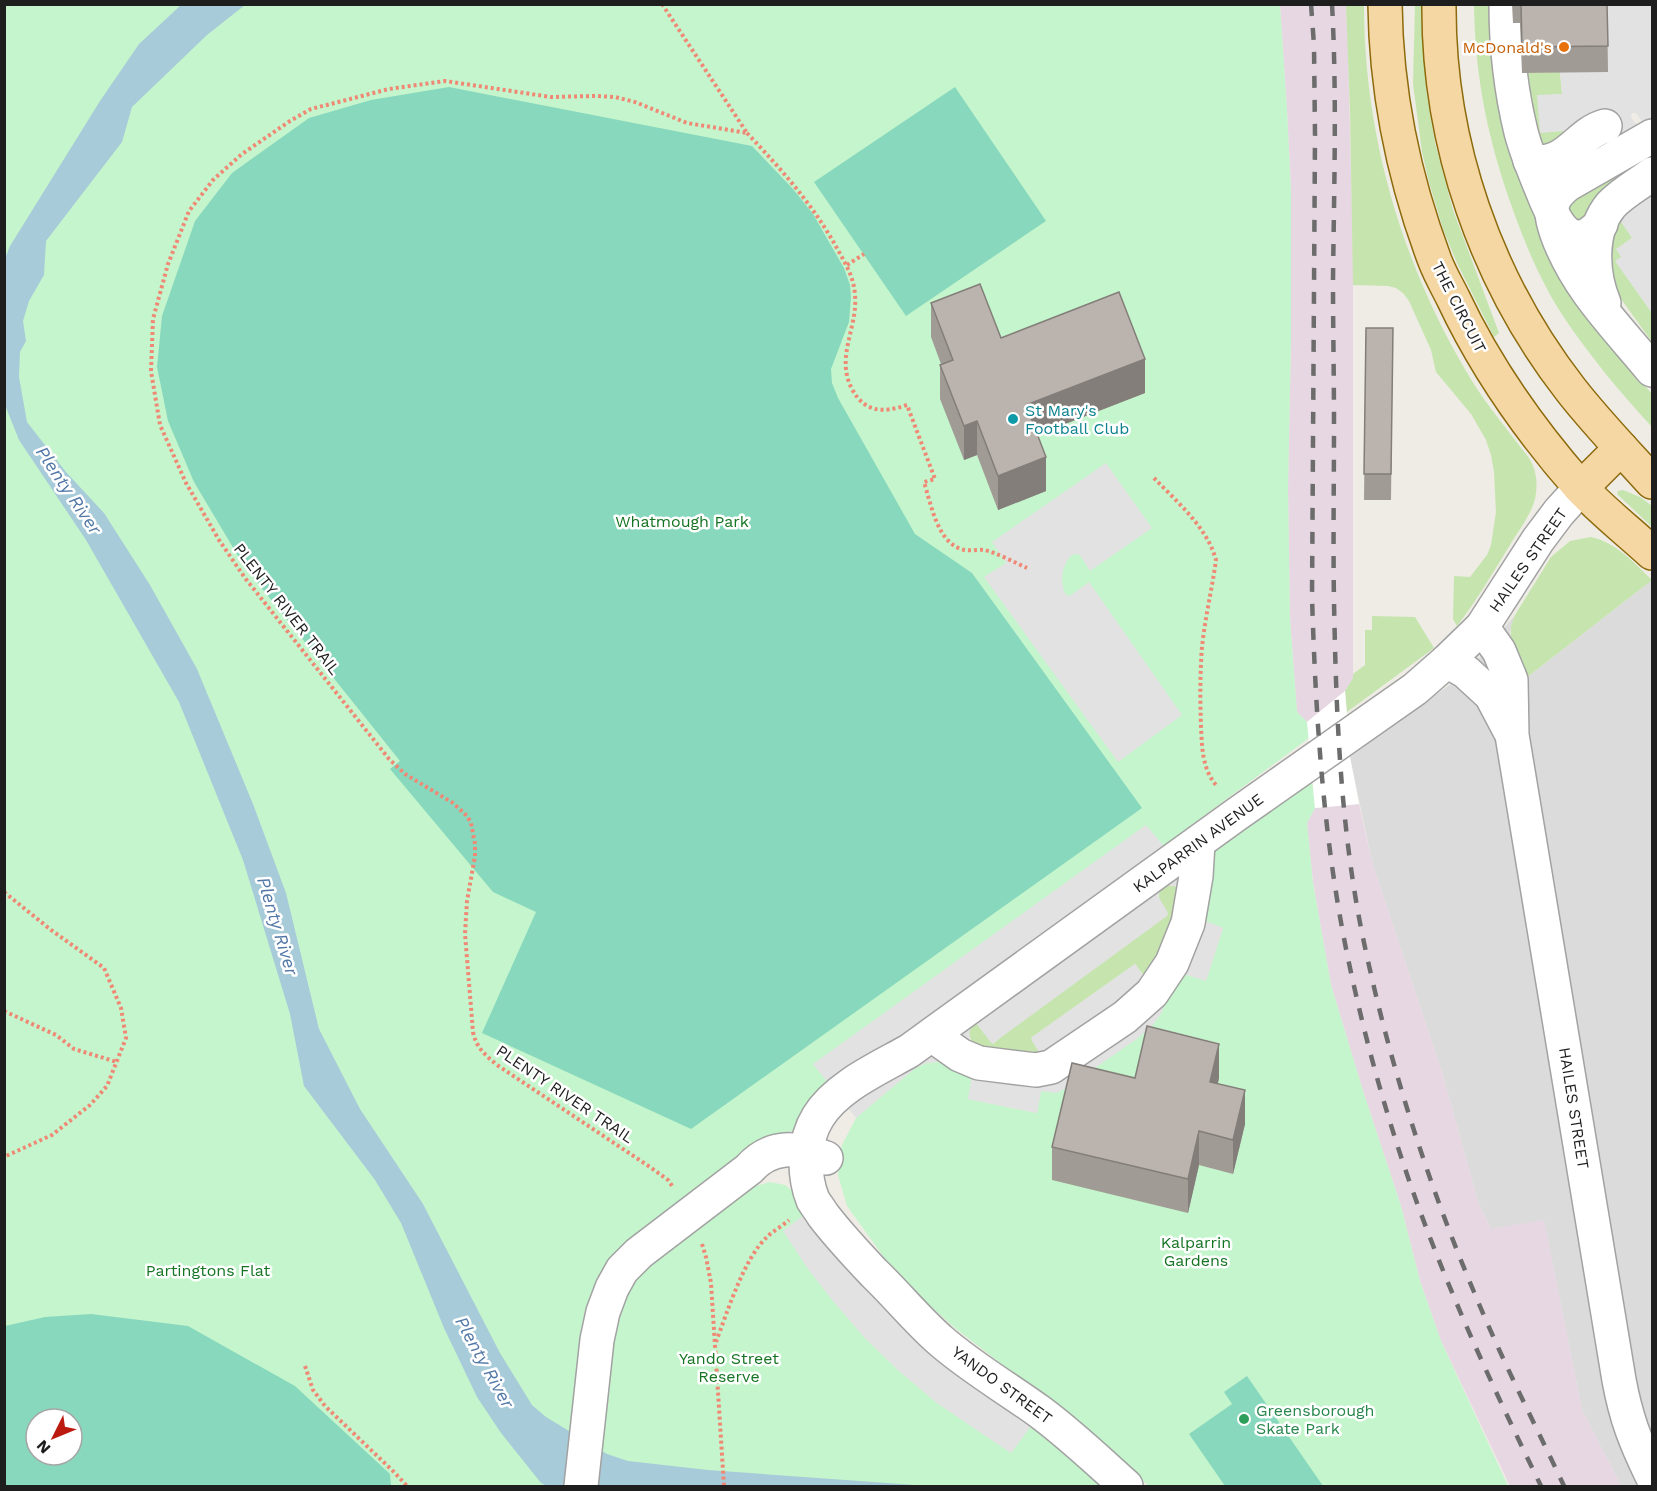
<svg xmlns="http://www.w3.org/2000/svg" width="1657" height="1491" font-family="'Work Sans',sans-serif">
<style>
.residential{fill:#dcdbdb}
.industrial{fill:#e7d7e3}
.grass{fill:#c6e5ae}
.park{fill:#c5f5cc;fill-rule:evenodd}
.pitch{fill:#88d8be;fill-rule:evenodd}
.parking{fill:#e2e2e2;fill-rule:evenodd}
.water{fill:#a8cbd9}
.pier{fill:#fff}
.lines{fill:none;stroke-linecap:round;stroke-linejoin:round}
.minor-casing{stroke:#a2a2a2;stroke-width:36}
.major-casing{stroke:#8d6a0b;stroke-width:36}
.path{stroke:#ef8975;stroke-width:4;stroke-dasharray:3 3;stroke-linecap:butt}
.minor{stroke:#fff;stroke-width:33}
.major{stroke:#f5d7a3;stroke-width:33}
.rail{stroke:#6c6c6c;stroke-width:4.5;stroke-dasharray:12 12;stroke-linecap:butt}
.wall{fill:#a19b96}
.shaded-wall{fill:#837e7a}
.building{fill:#bbb4ae;stroke:#837e7a;stroke-width:1.5}
.food-dot{fill:#e8710a;stroke:#fff;stroke-width:2}
.culture-dot{fill:#0f9aa8;stroke:#fff;stroke-width:2}
.leisure-dot{fill:#2e9e5b;stroke:#fff;stroke-width:2}
.labels{text-anchor:middle;dominant-baseline:central;stroke-width:5;stroke-linejoin:round;paint-order:stroke}
.food-label{font-size:16px;fill:#c56008;stroke:#fff;text-anchor:end}
.street-label{font-size:16px;fill:#1e1e1e;stroke:#fff}
.culture-label{font-size:16px;fill:#0d838f;stroke:#fff;text-anchor:start}
.park-label{font-size:16px;fill:#147422;stroke:#fff}
.leisure-label{font-size:16px;fill:#27864d;stroke:#fff;text-anchor:start}
.water-label{font-size:18px;font-style:italic;fill:#5177a6;stroke:#fff}
</style>
<rect width="100%" height="100%" fill="#eeece5"/>
<polygon class="residential" points="1652,580 1652,1486 1621,1486 1582,1410 1544,1221 1491,1229 1478,1202 1443,1076 1372,862 1350,757 1455,681 1473,665 1515,615 1510,633 1526,678"/>
<g class="industrial">
<polygon points="1280,5 1346,5 1348,53 1353,250 1353,678 1345,691 1307,722 1297,712 1290,619 1288,488 1291,340 1291,191 1287,110"/>
<polygon points="1359,804 1372,862 1443,1076 1478,1202 1491,1229 1544,1220 1582,1410 1621,1486 1510,1486 1441,1341 1420,1281 1401,1206 1364,1094 1331,985 1313,882 1307,823 1315,808"/>
</g>
<g class="grass">
<path d="M1346,5H1364C1364,137 1403,268 1472,381C1489,408 1510,433 1529,458C1537,471 1538,484 1535,499C1531,514 1521,527 1513,540C1495,569 1478,599 1457,626L1453,619L1454,576L1470,577L1487,555L1491,545L1496,512L1494,472L1491,455L1486,440L1471,414L1436,372L1431,350L1409,301L1403,293L1396,288L1388,286L1353,285L1350,112Z"/>
<polygon points="1415,5 1424,5 1426,89 1435,143 1453,210 1499,333 1494,337 1457,263 1443,229 1429,182 1422,152 1413,84"/>
<path d="M1474,5H1496V17L1616,352L1652,394V427C1619,391 1588,354 1561,313C1540,280 1526,246 1513,210C1488,141 1475,78 1474,5Z"/>
<polygon points="1560,72 1562,94 1537,96 1571,138 1542,150 1522,73"/>
<polygon points="1622,167 1631,171 1589,217 1576,222 1566,206 1568,201"/>
<polygon points="1618,211 1632,238 1617,249 1622,257 1616,262 1652,313 1652,342 1616,292 1606,268"/>
<polygon points="1623,490 1640,497 1652,506 1652,527 1617,494 1618,491"/>
<path d="M1591,537C1617,543 1633,562 1652,580L1526,678L1511,640V626L1515,615L1551,557L1570,541Z"/>
<polygon points="1372,616 1415,617 1434,648 1347,712 1345,691 1353,678 1353,674 1365,665 1365,630 1372,630"/>
<path d="M1172,885L1175,886L1178,889L1177,910L1149,975L1145,977L1135,964L1031,1038L1039,1052L1038,1054L977,1047C969,1040 965,1029 976,1023L993,1044L1159,899V892L1162,888Z"/>
</g>
<g class="park">
<path d="M4,5H1280L1287,110L1291,191V340L1288,488L1290,619L1297,712L1307,722L1309,738L1163,846L1145,826L814,1064L832,1088L799,1120L793,1130L758,1145L731,1163L636,1234L617,1251L600,1274L590,1297L581,1328L566,1472L611,1347L620,1310L631,1286L644,1267L752,1187L770,1182L785,1185L794,1192L809,1211L808,1269L834,1302L864,1337L898,1370L937,1403L1011,1453L1030,1427C1057,1442 1083,1462 1102,1486H5ZM36,1419H72V1455H36Z"/>
<polygon points="1312,780 1315,808 1307,823 1313,883 1331,985 1364,1094 1401,1206 1420,1281 1441,1341 1508,1486 1149,1486 1087,1430 955,1328 916,1293 883,1256 847,1206 838,1175 842,1145 856,1118 914,1069 926,1063 938,1062 950,1065 973,1075 968,1099 1037,1113 1041,1091 1047,1091 1178,972 1206,981 1223,928 1203,920 1210,861 1215,851 1224,843"/>
</g>
<g class="pitch">
<polygon points="449,87 752,146 793,189 813,214 844,268 850,285 851,297 849,322 831,369 832,383 838,398 915,534 972,573 1142,808 691,1129 482,1033 536,912 493,892 390,769 400,761 244,566 194,482 168,421 157,367 162,316 195,221 232,173 309,118 371,100"/>
<polygon points="955,87 1046,221 906,316 814,182"/>
<path d="M91,1314L188,1326L295,1386L390,1474L391,1486H5V1326L45,1317ZM36,1419H72V1455H36Z"/>
<polygon points="1247,1376 1323,1486 1225,1486 1189,1434 1232,1404 1224,1392"/>
</g>
<g class="parking">
<polygon points="1607,5 1652,5 1652,122 1646,127 1636,113 1632,113 1631,117 1639,128 1604,148 1602,145 1571,138 1565,131 1540,133 1537,95 1562,94 1560,72"/>
<polygon points="1652,190 1652,313 1615,261 1621,257 1616,249 1632,238 1617,216"/>
<polygon points="1106,463 1152,528 1090,571 1080,555 1075,554 1072,555 1068,559 1063,570 1062,581 1064,592 1068,596 1071,595 1089,582 1182,715 1118,762 984,577 1006,563 992,542"/>
<path d="M1146,825L1206,896L1203,920L1223,928L1206,981L1178,972L1161,1014L1152,1026L1138,1038L1065,1089L1056,1093L1041,1091L1037,1113L968,1099L972,1075L950,1065L938,1062L926,1063L914,1069L856,1118L813,1064ZM1167,886H1175L1178,889L1177,910L1149,975L1145,977L1143,975L1135,964L1032,1037V1041L1039,1052L1038,1054L977,1047L971,1042L969,1033L973,1024L976,1023L992,1044L1167,916L1168,914L1167,911L1158,896L1162,888Z"/>
<polygon points="809,1211 853,1273 907,1333 968,1384 1030,1427 1011,1453 937,1403 898,1370 864,1337 834,1302 808,1269 783,1231"/>
</g>
<polygon class="water" points="181,5 245,5 207,35 132,107 122,142 46,241 44,275 29,301 23,321 26,341 20,352 19,377 27,422 66,472 104,513 150,585 197,669 253,804 286,893 319,1029 360,1109 423,1204 500,1353 532,1405 546,1417 607,1454 628,1461 708,1470 929,1486 547,1486 541,1483 501,1433 477,1397 444,1328 401,1223 375,1180 304,1086 290,1014 243,860 179,702 86,540 19,440 5,405 4,261 10,246 100,101 139,44"/>
<polygon class="pier" points="1345,691 1350,757 1359,804 1315,808 1307,722"/>
<g class="lines">
<g class="minor-casing">
<g id="minor">
<path d="M1506,4C1506,46 1511,91 1521,132C1527,155 1537,178 1546,200C1552,213 1560,235 1577,237C1587,238 1594,230 1601,224"/>
<path d="M1652,136L1567,185C1561,190 1555,195 1553,203C1550,213 1554,225 1557,234C1577,289 1617,327 1652,370"/>
<path d="M1530,161C1567,168 1576,134 1605,126"/>
<path d="M1604,303C1592,274 1589,231 1611,205C1622,193 1639,184 1652,174"/>
<path d="M1482,627L1499,651L1511,680L1512,735L1619,1380C1626,1418 1635,1441 1652,1476"/>
<polyline points="1447,661 1466,672 1491,695 1510,731"/>
<polyline points="932,1035 960,1055 979,1063 1036,1070 1051,1067 1125,1017 1152,993 1172,963 1188,923 1196,876 1198,843"/>
<path d="M581,1486L597,1340L603,1312L612,1288L622,1270L639,1253L749,1169C771,1144 797,1147 826,1158"/>
<path d="M1126,1486C1098,1461 1071,1435 1040,1412C1007,1388 972,1368 941,1341C917,1320 897,1295 874,1273C856,1254 839,1236 823,1215C820,1210 816,1205 813,1200C803,1175 803,1141 818,1117C836,1087 879,1068 909,1051L1237,814L1415,689L1447,661L1482,627L1538,540L1559,512L1581,488"/>
</g>
</g>
<g class="major-casing">
<g id="major">
<path d="M1385,4C1386,92 1404,179 1435,261C1440,274 1447,286 1453,298C1485,366 1529,429 1579,486C1601,510 1628,531 1652,553"/>
<path d="M1439,4C1438,143 1486,281 1571,390C1596,422 1625,452 1652,482"/>
<polyline points="1581,488 1621,448"/>
</g>
</g>
<g class="path">
<path d="M662,4L747,133L687,123L635,102L615,97L596,96L551,97L445,81L389,89L311,109L290,121L242,154L213,180L189,211L168,264L153,319L151,371L160,425L186,483L219,540L245,578L389,759L405,774L453,803L467,816L471,823L475,844V856L467,901L465,934L473,1032C476,1047 485,1055 497,1065L650,1167L668,1180L673,1187"/>
<path d="M747,133C782,170 815,207 839,252C847,266 854,279 855,295C858,328 835,357 852,389C865,413 883,413 907,405L935,479L924,482C931,504 937,541 961,549C969,552 977,549 984,550C995,552 1016,563 1027,568"/>
<polyline points="847,265 864,254"/>
<path d="M1154,478C1177,502 1207,527 1216,560C1212,589 1205,618 1202,647C1200,673 1200,699 1201,726C1202,747 1202,771 1218,787"/>
<polyline points="4,892 51,930 104,968 121,1008 126,1038 107,1086 90,1105 52,1135 4,1157"/>
<polyline points="4,1011 56,1035 74,1049 117,1062"/>
<polyline points="702,1244 706,1257 711,1283 724,1486"/>
<path d="M716,1342C727,1313 744,1258 767,1237C773,1231 782,1226 789,1220"/>
<polyline points="305,1366 313,1390 325,1406 394,1472 407,1486"/>
</g>
<use href="#minor" class="minor"/>
<use href="#major" class="major"/>
<g class="rail">
<path d="M1311,4L1314,45L1315,135L1312,597C1316,725 1324,852 1352,977C1371,1064 1397,1152 1429,1235C1462,1321 1501,1404 1541,1486"/>
<path d="M1332,4C1337,96 1334,188 1333,280C1333,328 1334,376 1334,425C1334,483 1333,542 1334,601C1336,710 1340,821 1361,928C1386,1052 1425,1176 1474,1292C1501,1358 1534,1422 1564,1486"/>
</g>
</g>
<g class="wall">
<polygon points="1512,4 1607,4 1608,72 1522,73 1520,23 1513,23"/>
<polygon points="931,303 1001,338 1145,393 1037,435 1046,491 998,510 977,455 964,460 940,399 940,365 941,364 931,337"/>
<polygon points="1366,328 1393,328 1391,500 1364,500"/>
<polygon points="1135,1078 1219,1078 1218,1083 1245,1124 1233,1174 1199,1165 1188,1213 1052,1180 1052,1147"/>
</g>
<g class="shaded-wall">
<polygon points="1145,359 1145,393 1026,439 1026,405"/>
<polygon points="977,421 977,455 964,460 964,426"/>
<polygon points="1046,457 1046,491 998,510 998,476"/>
<polygon points="1219,1044 1219,1078 1210,1115 1210,1082"/>
<polygon points="1245,1090 1245,1124 1233,1174 1233,1140"/>
<polygon points="1199,1131 1199,1165 1188,1213 1188,1179"/>
</g>
<g class="building">
<polygon points="1521,4 1607,4 1608,46 1522,47"/>
<polygon points="980,284 1001,338 1119,292 1145,359 1026,405 1046,457 998,476 977,421 964,426 940,365 953,360 931,303"/>
<polygon points="1366,328 1393,328 1391,474 1364,474"/>
<polygon points="1147,1026 1219,1044 1210,1082 1245,1090 1233,1140 1199,1131 1188,1179 1052,1147 1072,1063 1135,1078"/>
</g>
<circle class="food-dot" cx="1564" cy="47" r="6"/>
<circle class="culture-dot" cx="1013" cy="419" r="6"/>
<circle class="leisure-dot" cx="1244" cy="1419" r="6"/>
<g class="labels">
<g class="food-label">
<text x="1552" y="47">McDonald's</text>
</g>
<g class="street-label">
<text transform="translate(1459 307) rotate(63)">THE CIRCUIT</text>
<text transform="translate(1528 560) rotate(-55)">HAILES STREET</text>
<text transform="translate(287 609) rotate(52)">PLENTY RIVER TRAIL</text>
<text transform="translate(1198 843) rotate(-36)">KALPARRIN AVENUE</text>
<text transform="translate(565 1094) rotate(34)">PLENTY RIVER TRAIL</text>
<text transform="translate(1574 1108) rotate(81)">HAILES STREET</text>
<text transform="translate(1002 1385) rotate(36)">YANDO STREET</text>
</g>
<g class="culture-label">
<text x="1025" y="410">St Mary's<tspan x="1025" dy="18">Football Club</tspan></text>
</g>
<g class="park-label">
<text x="682" y="521">Whatmough Park</text>
<text x="1196" y="1242">Kalparrin<tspan x="1196" dy="18">Gardens</tspan></text>
<text x="208" y="1270">Partingtons Flat</text>
<text x="729" y="1358">Yando Street<tspan x="729" dy="18">Reserve</tspan></text>
</g>
<g class="leisure-label">
<text x="1256" y="1410">Greensborough<tspan x="1256" dy="18">Skate Park</tspan></text>
</g>
<g class="water-label">
<text transform="translate(69 490) rotate(56)">Plenty River</text>
<text transform="translate(278 926) rotate(73)">Plenty River</text>
<text transform="translate(485 1362) rotate(61)">Plenty River</text>
</g>
</g>
<rect width="1657" height="1491" fill="none" stroke="#1e1e1e" stroke-width="12"/>
<g transform="translate(54 1437) rotate(227)"><circle r="28" fill="#ffffff" stroke="#a5a5a5" stroke-width="1.5"/>
<path d="M0-4.5L10 22L0 15L-10 22Z" fill="#bd1a0f"/>
<text y="-9" font-size="16" font-weight="bold" text-anchor="middle" fill="#1e1e1e">N</text>
</g>
</svg>
